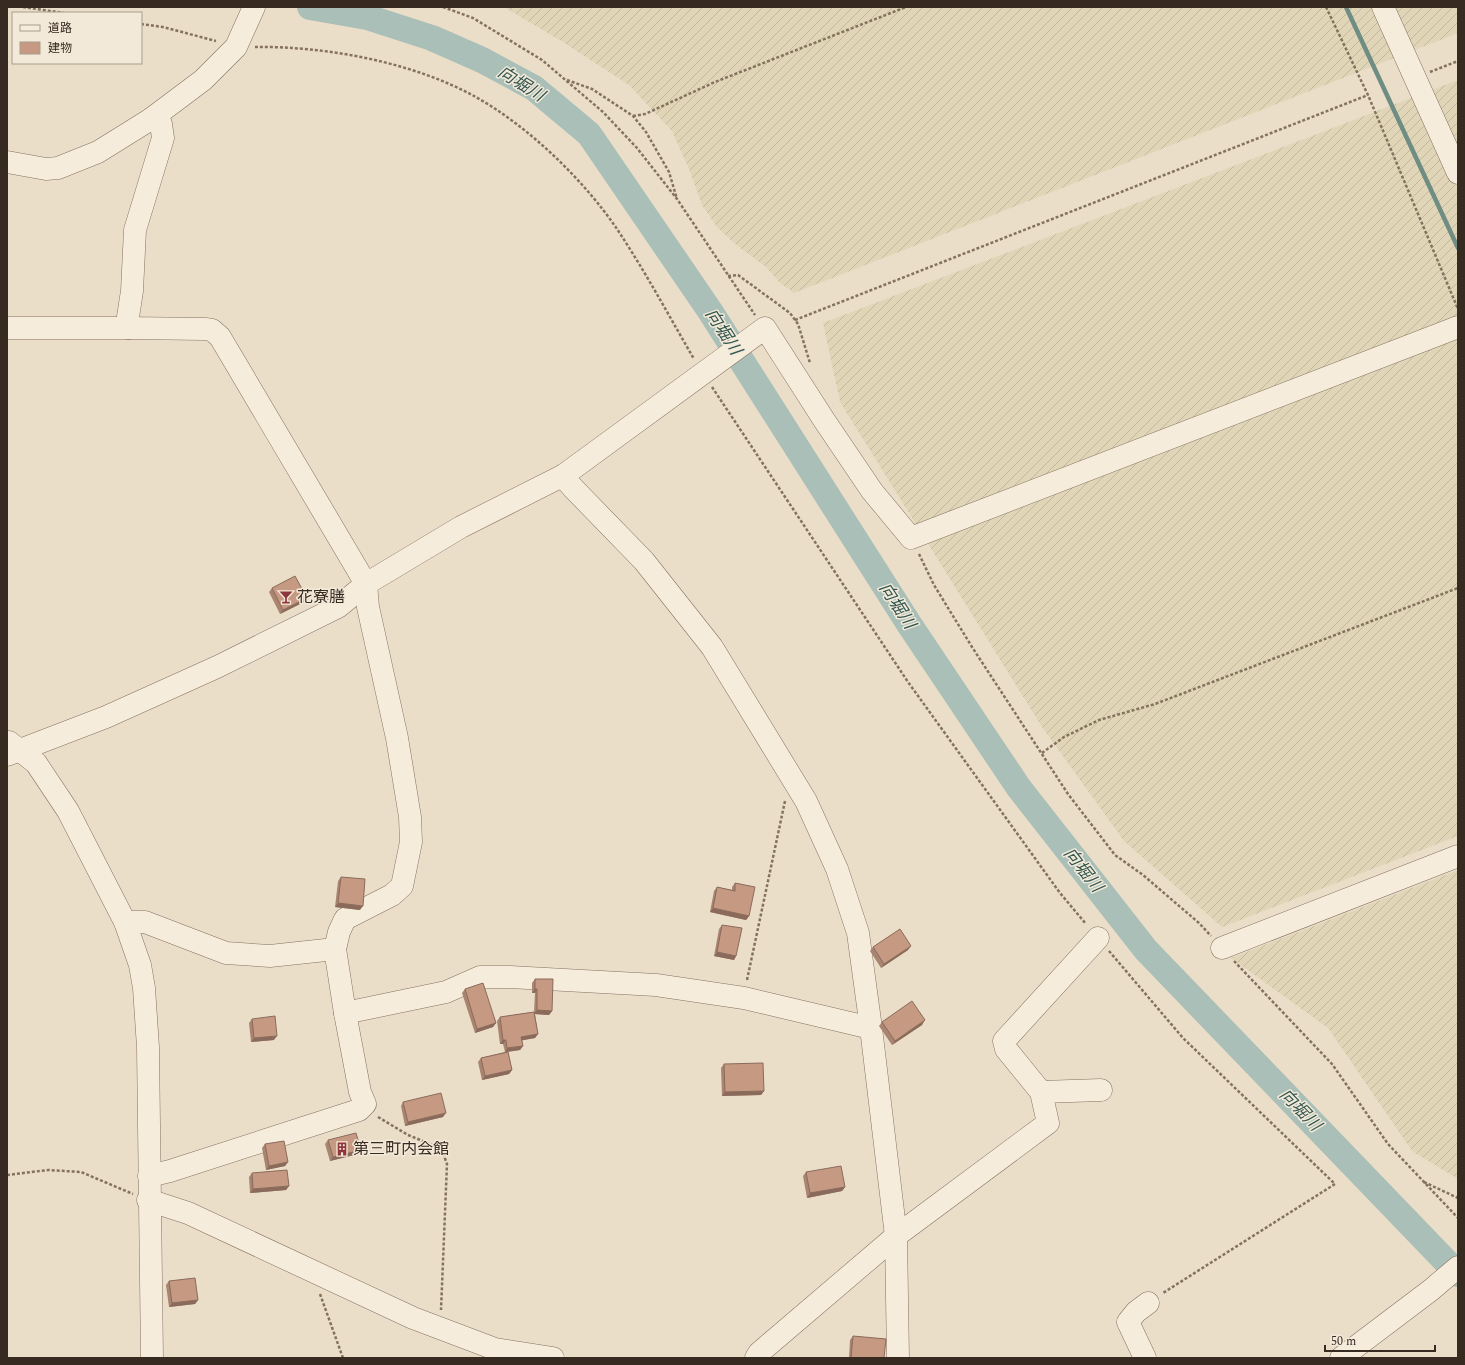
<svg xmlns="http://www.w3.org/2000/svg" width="1465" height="1365" font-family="Spectral,'Noto Sans JP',serif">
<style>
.farmland{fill:url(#farmland-furrows)}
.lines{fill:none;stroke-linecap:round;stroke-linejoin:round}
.stream{stroke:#708d84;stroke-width:4.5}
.river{stroke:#a9bfb7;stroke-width:26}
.minor-casing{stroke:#85715f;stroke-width:23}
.path{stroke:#85715f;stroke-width:2.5;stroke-dasharray:3 2;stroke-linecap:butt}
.minor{stroke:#f6ecdc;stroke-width:22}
.wall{fill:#a98470}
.shaded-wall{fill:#8a6b5b}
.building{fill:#c59982;stroke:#8a6b5b}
.labels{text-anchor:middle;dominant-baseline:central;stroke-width:3;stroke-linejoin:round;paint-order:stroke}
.poi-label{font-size:16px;fill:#372a21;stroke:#f3e9d8;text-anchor:start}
.water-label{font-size:17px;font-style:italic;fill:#325651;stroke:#f3e9d8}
</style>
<defs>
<pattern id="farmland-furrows" width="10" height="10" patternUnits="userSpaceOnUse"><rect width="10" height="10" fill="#e0d6b7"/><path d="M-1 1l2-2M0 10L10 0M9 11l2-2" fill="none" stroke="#c1b89d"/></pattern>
</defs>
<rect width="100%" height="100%" fill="#ebdec9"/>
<g class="farmland">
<polygon points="504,7 1458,7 1458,33 794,293 780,283 766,267 735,244 717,227 702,205 689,169 672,131 629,85 566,44"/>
<polygon points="1458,80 1458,836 1222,927 1124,841 1042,727 840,402 823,323"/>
<polygon points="1458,870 1458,1179 1412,1151 1328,1028 1231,958"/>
</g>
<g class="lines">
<polyline class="stream" points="1346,7 1458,248"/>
<polyline class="river" points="310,7 367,17 432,38 482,60 534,88 589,134 710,311 909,624 1019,788 1146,950 1458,1274"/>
<g class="minor-casing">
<g id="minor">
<polyline points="1383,7 1458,173"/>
<polyline points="7,162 46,169 58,168 98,152 151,119 203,80 236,47 254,7"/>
<polyline points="7,328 128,328"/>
<polyline points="564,475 566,480 573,488 644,561 712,647 806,801 837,869 858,933 871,1028 896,1236 898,1358"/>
<polyline points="9,742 36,763 68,811 125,922 140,965 144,988 148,1047 152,1358"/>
<polyline points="7,755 106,717 217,667 338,607 366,584 461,527 564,475 765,328 824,420 872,491 911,538 1458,327"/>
<polyline points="125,922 145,922 226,953 270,956 335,949"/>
<polyline points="1222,948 1458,856"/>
<polyline points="345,1013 446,992 480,977 510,977 656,985 744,998 871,1028"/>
<polyline points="1041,1092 1101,1090"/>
<polyline points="149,1176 170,1171 359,1110 365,1104 360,1092 345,1013 335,949 339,932 345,919 392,895 402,886 411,842 410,817 397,738 368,607 366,584 220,337 212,330 205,329 128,328 128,317 132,291 135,230 163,138 161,124 151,119"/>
<polyline points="148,1200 188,1213 413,1318 495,1349 553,1358"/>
<polyline points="756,1358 759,1353 896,1236 1048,1123 1041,1092 1006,1049 1004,1041 1098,938"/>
<polyline points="1145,1358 1128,1322 1136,1312 1148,1303"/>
<polyline points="1341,1358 1431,1290 1458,1267"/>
</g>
</g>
<g class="path">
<polyline points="23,7 64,13"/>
<polyline points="443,7 473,18 542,60 603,112 637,148 677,199 755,315"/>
<polyline points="1326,7 1368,95 1458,309"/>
<polyline points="141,24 163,27 216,41"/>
<path d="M255,47C325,46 412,62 474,96C527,125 583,179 617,229C645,271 669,316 694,359"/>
<polyline points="1430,72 1458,61"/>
<polyline points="567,80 592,89 633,116 646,132 669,172 677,199"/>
<polyline points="633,116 645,114 715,82 906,7"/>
<polyline points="728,276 738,275 790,313 798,324 810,363"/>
<polyline points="795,320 1368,95"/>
<polyline points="712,387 908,682 1060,893 1086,924"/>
<polyline points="919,554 934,585 972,647 1068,794 1115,855 1143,875 1199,923 1211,936"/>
<polyline points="1042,753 1064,737 1099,720 1155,704 1458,588"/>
<polyline points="1109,951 1183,1038 1335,1184 1163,1293"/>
<polyline points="1234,961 1332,1064 1388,1144 1458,1218"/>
<polyline points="747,980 785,801"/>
<polyline points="378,1117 408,1135 435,1146 443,1153 447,1164 441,1310"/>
<polyline points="7,1175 48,1170 81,1172 133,1194"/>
<polyline points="1424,1182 1458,1198"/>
<polyline points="320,1294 343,1358"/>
</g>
<use href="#minor" class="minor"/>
</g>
<g class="wall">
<polygon points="272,588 304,602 280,614 269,592"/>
<polygon points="341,877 360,910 335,907 338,881"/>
<polygon points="735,883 749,916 746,920 710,912 714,891 717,887 732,890 732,887"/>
<polygon points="722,925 736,956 734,960 714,956 719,929"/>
<polygon points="873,947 908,950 881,968 870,951"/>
<polygon points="535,979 552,1011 549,1015 535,1014 538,1034 535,1038 522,1040 523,1046 520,1050 508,1052 512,1070 509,1074 482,1080 478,1062 481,1058 505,1052 503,1044 500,1044 497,1021 500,1017 534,1012 535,993 532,993 532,983"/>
<polygon points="465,989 496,1023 493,1027 475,1033 462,993"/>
<polygon points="252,1019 274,1040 251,1042 249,1023"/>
<polygon points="882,1022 922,1025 892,1045 879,1026"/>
<polygon points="724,1064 764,1091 761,1095 722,1096 721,1068"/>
<polygon points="403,1102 443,1117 405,1126 401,1106"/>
<polygon points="328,1140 358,1154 330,1161 325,1144"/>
<polygon points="265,1144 288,1162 285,1166 266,1170 262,1148"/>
<polygon points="806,1172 845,1187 842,1191 807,1198 803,1176"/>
<polygon points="252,1173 289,1186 286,1190 250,1193 249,1177"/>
<polygon points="169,1281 198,1300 195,1304 169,1307 166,1285"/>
<polygon points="853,1336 884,1358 849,1358 850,1340"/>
</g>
<g class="shaded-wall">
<polygon points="307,598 304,602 280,614 283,610"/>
<polygon points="338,903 363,906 360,910 335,907"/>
<polygon points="713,908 749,916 746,920 710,912"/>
<polygon points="911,946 908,950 881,968 884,964"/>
<polygon points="717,952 736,956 734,960 714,956"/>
<polygon points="535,989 537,989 535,993 532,993"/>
<polygon points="537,1010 552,1011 549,1015 534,1014"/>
<polygon points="925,1020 922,1025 892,1045 895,1041"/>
<polygon points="496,1023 493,1027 475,1033 477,1029"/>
<polygon points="538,1034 535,1038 519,1041 521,1037"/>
<polygon points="277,1036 274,1040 251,1042 254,1038"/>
<polygon points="503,1040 506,1040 503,1044 500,1044"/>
<polygon points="523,1046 520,1050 505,1052 507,1048"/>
<polygon points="512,1070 509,1074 482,1080 485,1076"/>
<polygon points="764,1091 761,1095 722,1096 725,1092"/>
<polygon points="446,1113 443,1117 405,1126 408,1122"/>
<polygon points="361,1150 358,1154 330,1161 333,1157"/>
<polygon points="288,1162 285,1166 266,1170 269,1166"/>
<polygon points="289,1186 286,1190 250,1193 253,1189"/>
<polygon points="845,1187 842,1191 807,1198 810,1193"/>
<polygon points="198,1300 195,1304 169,1307 172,1303"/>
</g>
<g class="building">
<polygon points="295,576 307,598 283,610 272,588"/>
<polygon points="341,877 365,879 363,906 338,903"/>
<polygon points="735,883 755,887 749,916 713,908 717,887 735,891"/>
<polygon points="722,925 742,928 736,956 717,952"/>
<polygon points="900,929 911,946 884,964 873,947"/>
<polygon points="535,979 553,979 552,1011 537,1010 537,989 535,989"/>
<polygon points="483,983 496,1023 477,1029 465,989"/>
<polygon points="912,1001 925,1020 895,1041 882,1022"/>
<polygon points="534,1012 538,1034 521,1037 523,1046 507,1048 506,1040 503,1040 500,1017"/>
<polygon points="275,1016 277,1036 254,1038 252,1019"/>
<polygon points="508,1052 512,1070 485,1076 481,1058"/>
<polygon points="763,1063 764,1091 725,1092 724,1064"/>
<polygon points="441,1093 446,1113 408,1122 403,1102"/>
<polygon points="356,1133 361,1150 333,1157 328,1140"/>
<polygon points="284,1141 288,1162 269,1166 265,1144"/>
<polygon points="841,1166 845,1187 810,1193 806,1172"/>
<polygon points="287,1170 289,1186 253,1189 252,1173"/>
<polygon points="195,1278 198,1300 172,1303 169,1281"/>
<polygon points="853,1336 886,1339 884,1358 851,1358"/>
</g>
<defs>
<g id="bar-bare" transform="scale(1.08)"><path d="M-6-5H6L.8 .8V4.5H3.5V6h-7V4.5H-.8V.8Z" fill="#8f353c" stroke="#f3e9d8" stroke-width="2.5" paint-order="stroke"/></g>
<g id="building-bare" transform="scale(1.08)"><path d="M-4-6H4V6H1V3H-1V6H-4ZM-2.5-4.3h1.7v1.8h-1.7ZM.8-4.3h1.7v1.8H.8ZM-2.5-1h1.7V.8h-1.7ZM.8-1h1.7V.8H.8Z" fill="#8f353c" stroke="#f3e9d8" stroke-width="2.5" paint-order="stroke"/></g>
</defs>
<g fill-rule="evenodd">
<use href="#bar-bare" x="286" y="597"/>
<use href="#building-bare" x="342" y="1149"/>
</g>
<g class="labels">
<g class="poi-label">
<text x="297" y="597">花寮膳</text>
<text x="353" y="1149">第三町内会館</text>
</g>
<g class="water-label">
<text transform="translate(521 84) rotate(32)">向堀川</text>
<text transform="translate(723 332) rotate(57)">向堀川</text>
<text transform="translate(897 606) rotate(57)">向堀川</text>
<text transform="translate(1083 870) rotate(52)">向堀川</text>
<text transform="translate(1300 1110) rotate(46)">向堀川</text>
</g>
</g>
<rect width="1465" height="1365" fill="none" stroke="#372a21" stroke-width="16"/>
<rect x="12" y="12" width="130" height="52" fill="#f3e9d8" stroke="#a89d8f"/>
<rect x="20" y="25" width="20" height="6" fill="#f6ecdc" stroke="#a89d8f"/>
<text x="48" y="32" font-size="12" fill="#372a21">道路</text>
<rect x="20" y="42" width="20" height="12" fill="#c59982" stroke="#a89d8f"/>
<text x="48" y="52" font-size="12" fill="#372a21">建物</text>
<path d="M1325 1345v6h110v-6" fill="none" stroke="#372a21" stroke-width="2"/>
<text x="1331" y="1345" font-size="12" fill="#372a21" stroke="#f3e9d8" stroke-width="3" paint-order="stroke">50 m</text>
</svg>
